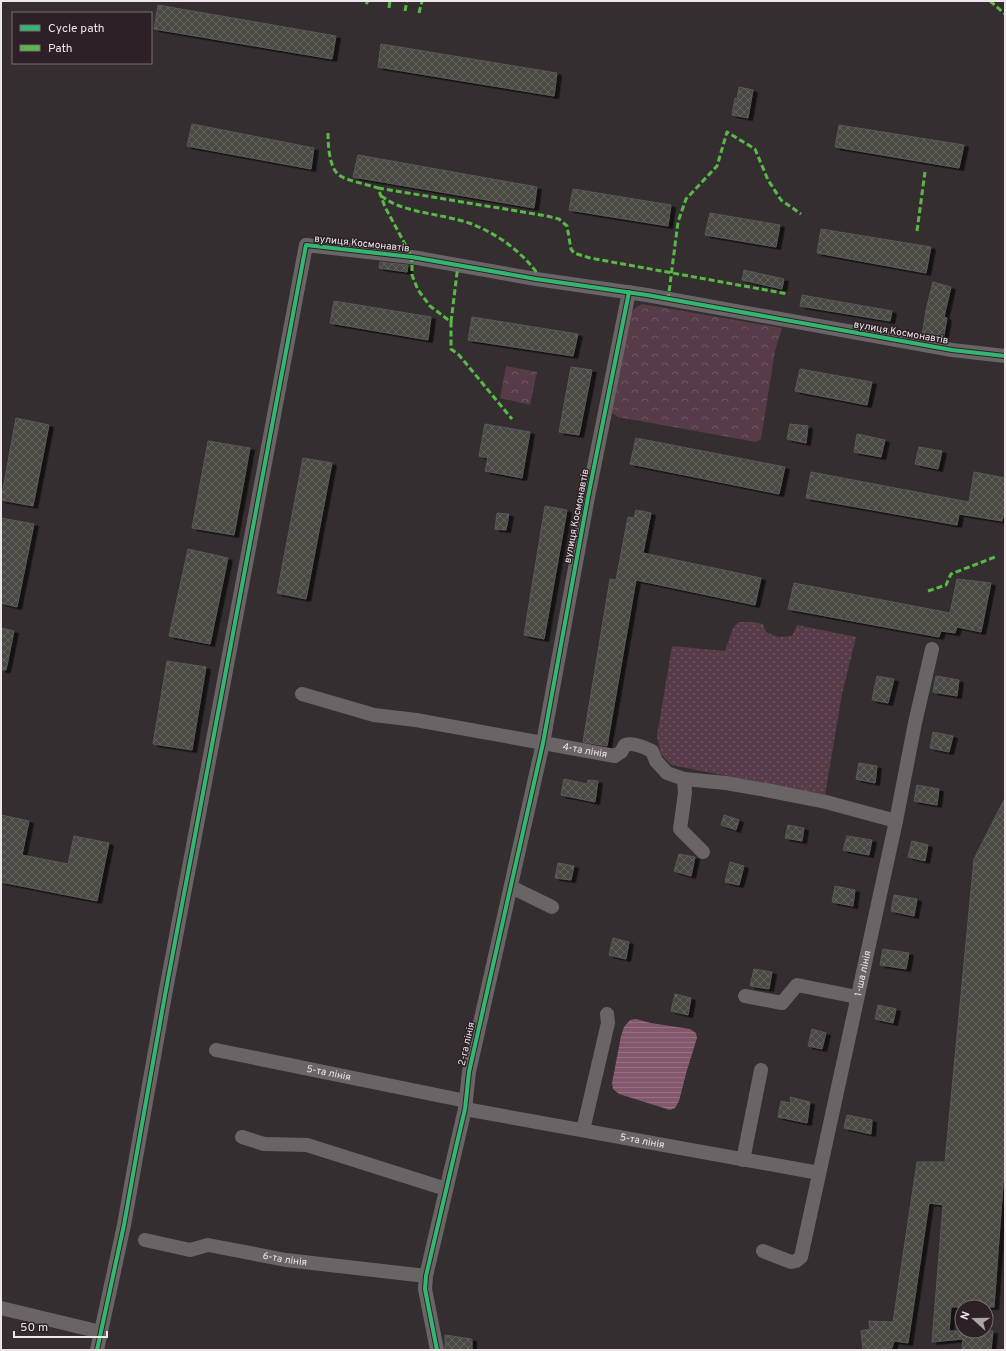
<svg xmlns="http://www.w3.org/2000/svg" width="1006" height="1351" font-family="Overpass,sans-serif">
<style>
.grass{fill:url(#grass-dots)}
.park{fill:url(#park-crowns)}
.water{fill:url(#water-rules)}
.building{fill:url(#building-cross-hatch);stroke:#5a5858;filter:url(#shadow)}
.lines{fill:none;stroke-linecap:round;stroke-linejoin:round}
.minor{stroke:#696567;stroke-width:14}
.quiet{stroke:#58b947;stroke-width:3;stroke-dasharray:6 3;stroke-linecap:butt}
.cycleway-casing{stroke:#2d2127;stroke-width:6}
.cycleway{stroke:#33b770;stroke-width:4}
.labels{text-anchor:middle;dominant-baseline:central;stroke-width:3;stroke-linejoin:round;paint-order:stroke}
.street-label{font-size:10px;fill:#ede5e8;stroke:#2d2127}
</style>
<defs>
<pattern id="grass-dots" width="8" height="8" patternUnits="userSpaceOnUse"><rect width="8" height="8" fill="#573b49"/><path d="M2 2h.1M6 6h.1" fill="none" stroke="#6f5763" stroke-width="1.8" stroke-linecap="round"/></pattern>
<pattern id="park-crowns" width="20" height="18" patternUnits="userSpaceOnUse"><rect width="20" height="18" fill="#573b49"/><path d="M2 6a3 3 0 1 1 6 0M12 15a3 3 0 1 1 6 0" fill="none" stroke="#6f5763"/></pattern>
<pattern id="water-rules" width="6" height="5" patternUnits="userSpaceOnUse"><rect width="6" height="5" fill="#83586d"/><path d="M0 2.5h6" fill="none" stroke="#957082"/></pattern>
<pattern id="building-cross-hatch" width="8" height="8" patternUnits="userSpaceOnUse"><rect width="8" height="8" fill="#494943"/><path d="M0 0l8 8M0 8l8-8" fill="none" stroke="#64635e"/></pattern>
<filter id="shadow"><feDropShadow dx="4.5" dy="2.5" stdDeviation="0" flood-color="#0009"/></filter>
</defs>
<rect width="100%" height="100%" fill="#342e31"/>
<polygon class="grass" points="739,622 753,622 763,624 766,632 778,637 792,636 797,625 856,637 842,694 825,795 671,765 661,754 657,736 672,646 725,651 733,628"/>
<g class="park">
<polygon points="642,304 782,328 775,351 761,439 756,442 618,417 612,413 630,316 634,309"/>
<polygon points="506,366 537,372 530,405 500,398"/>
</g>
<polygon class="water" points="636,1019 651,1023 690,1029 696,1033 697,1038 687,1070 679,1101 675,1108 670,1110 619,1094 613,1089 612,1083 621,1036 624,1027 630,1020"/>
<g class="building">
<polygon points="158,5 336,36 332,59 154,29"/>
<polygon points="381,44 557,73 554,96 378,67"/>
<polygon points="739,87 753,90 748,118 732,115 735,98 737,99"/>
<polygon points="192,124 314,148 311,169 187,146"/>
<polygon points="839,125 964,145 959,168 835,147"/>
<polygon points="358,155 537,187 534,208 353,177"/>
<polygon points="573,189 671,205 668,226 569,210"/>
<polygon points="710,213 780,225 776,247 705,235"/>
<polygon points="821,229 931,247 926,273 817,253"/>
<polygon points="380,262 408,265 407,272 379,268"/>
<polygon points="744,270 784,279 782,289 742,280"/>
<polygon points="933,282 951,287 944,317 947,318 943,340 922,336 926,310"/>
<polygon points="802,295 892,311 890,321 800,306"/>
<polygon points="334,301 431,317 428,340 330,323"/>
<polygon points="472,317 578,334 573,356 468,340"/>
<polygon points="571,367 592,370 579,435 559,432"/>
<polygon points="800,369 872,382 867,405 795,391"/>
<polygon points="16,418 49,425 33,506 1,500"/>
<polygon points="485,424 530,432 522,478 485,471 488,458 479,456"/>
<polygon points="790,424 808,426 806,443 787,439"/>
<polygon points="857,434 885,440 881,457 854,452"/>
<polygon points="636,438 785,467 779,494 630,464"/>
<polygon points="208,441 250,448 234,535 192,528"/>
<polygon points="919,447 942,451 938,469 915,464"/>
<polygon points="303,458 332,463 306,599 277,593"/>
<polygon points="811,472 969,502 974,472 1005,478 1005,508 1002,521 959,514 957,525 806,498"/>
<polygon points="545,506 567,510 544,639 524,635"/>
<polygon points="636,510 651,513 643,553 761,578 755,605 636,580 607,746 583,742 610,579 616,580 628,517 634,518"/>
<polygon points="497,513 509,514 506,530 495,529"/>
<polygon points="1,518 34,524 17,607 1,603"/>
<polygon points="188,549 228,558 210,644 169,636"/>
<polygon points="957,579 991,583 981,632 957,627 955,633 941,631 939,637 788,609 794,583 950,613"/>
<polygon points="1,628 14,631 6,670 1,670"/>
<polygon points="167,661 206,667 192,750 153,744"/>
<polygon points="877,676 894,679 888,703 872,700"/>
<polygon points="936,676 959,680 957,696 933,692"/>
<polygon points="933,732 953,736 949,752 930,748"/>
<polygon points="859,763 877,766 875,783 856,779"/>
<polygon points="564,779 587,784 588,780 598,781 595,802 561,795"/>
<polygon points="917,785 939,789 937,805 914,801"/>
<polygon points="1005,798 1005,1157 994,1307 951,1307 949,1331 993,1331 991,1350 962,1350 963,1339 932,1342 943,1205 929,1203 908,1343 894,1341 892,1348 863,1350 861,1331 870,1329 869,1321 893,1322 917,1162 945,1162 974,859"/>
<polygon points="1,815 29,821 22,855 68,864 74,836 109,843 97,901 1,882"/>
<polygon points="724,815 739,820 736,830 721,825"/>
<polygon points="788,825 804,828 802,841 785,838"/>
<polygon points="847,836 872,840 869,855 843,850"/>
<polygon points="912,841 928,845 925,861 908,857"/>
<polygon points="679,854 695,857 691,876 674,871"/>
<polygon points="730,862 744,866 739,885 725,882"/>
<polygon points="558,863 574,866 571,880 555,878"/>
<polygon points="835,886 855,890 853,906 832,902"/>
<polygon points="894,895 917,899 914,916 891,911"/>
<polygon points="613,938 629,942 626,959 609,955"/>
<polygon points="883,949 909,953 906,969 880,965"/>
<polygon points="754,969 772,972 769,989 750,986"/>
<polygon points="675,994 691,998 688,1015 671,1011"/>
<polygon points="878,1005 896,1009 893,1023 875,1019"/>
<polygon points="812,1029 826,1033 822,1049 808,1046"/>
<polygon points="790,1097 810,1102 807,1123 778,1117 781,1101 791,1103"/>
<polygon points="847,1115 872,1120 871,1134 844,1128"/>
<polygon points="445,1335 472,1339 472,1350 445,1350"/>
</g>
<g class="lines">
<g class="minor">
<path id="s1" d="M302,694L374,715L416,720L615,756L621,752L625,745C633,742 644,747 652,751L656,761L667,773L684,779L726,783L771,791L826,802L896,821"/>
<polyline points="684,779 685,793 680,829 703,852"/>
<polyline points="511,887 552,907"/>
<polyline points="745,996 782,1003 797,985 857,997"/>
<path id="s2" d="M216,1050L466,1101"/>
<path id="s3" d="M465,1109L819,1173"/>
<polyline points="583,1130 608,1023 607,1014"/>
<polyline points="242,1137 264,1144 307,1145 446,1189"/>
<polyline points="743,1160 761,1070"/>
<path id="s4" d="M145,1240L190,1250L208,1245L286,1260L426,1276"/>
<path id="s5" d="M763,1251L791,1262L796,1261L801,1257L896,821L915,723L932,649"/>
<polyline points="1,1308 101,1332"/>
<polyline points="97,1350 124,1225 165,995 306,245 412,257 536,279 647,295 952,350 1005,356"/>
<polyline points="437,1350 425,1289 426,1276 465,1109 469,1072 543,743 588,497 629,292"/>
</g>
<g class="quiet">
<polyline points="990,1 1005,14"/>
<polyline points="366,4 368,1"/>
<polyline points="389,8 390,1"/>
<polyline points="405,11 407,1"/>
<polyline points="419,13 422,1"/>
<path d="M328,133C328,144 329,168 339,175C347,181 367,184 378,188L385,207L412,257V275L418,290L430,306L451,322V349L459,355L512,419"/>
<polyline points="378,188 547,216 559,219 567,226 571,249 574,253 590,258 788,294"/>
<path d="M381,196C386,199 391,203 397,205C420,214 445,215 469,223C496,233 520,250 537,273"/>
<polyline points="917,231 925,172"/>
<polyline points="668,300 678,222 686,199 717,166 727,132 755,149 768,180 781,200 801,214"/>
<polyline points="451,322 458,265"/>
<polyline points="928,591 946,585 951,574 995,557"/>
</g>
<g class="cycleway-casing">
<g id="cycleway">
<polyline points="97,1350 124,1225 165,995 306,245 412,257 536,279 647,295 952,350 1005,356"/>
<polyline points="437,1350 425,1289 426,1276 465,1109 469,1072 543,743 588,497 629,292"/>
</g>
</g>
<use href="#cycleway" class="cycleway"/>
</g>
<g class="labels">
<g class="street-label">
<text transform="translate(362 244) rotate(6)">вулиця Космонавтів</text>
<text transform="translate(901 333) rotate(10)">вулиця Космонавтів</text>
<text transform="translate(577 516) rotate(-79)">вулиця Космонавтів</text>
<text stroke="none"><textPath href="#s1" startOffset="289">4-та лінія</textPath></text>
<text stroke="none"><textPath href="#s5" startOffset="332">1-ша лінія</textPath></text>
<text transform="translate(467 1044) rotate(-77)">2-га лінія</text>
<text stroke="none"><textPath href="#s2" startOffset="115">5-та лінія</textPath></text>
<text stroke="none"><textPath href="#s3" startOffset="180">5-та лінія</textPath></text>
<text stroke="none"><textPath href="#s4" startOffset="143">6-та лінія</textPath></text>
</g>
</g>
<rect width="1006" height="1351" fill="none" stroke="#ede5e8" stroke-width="4"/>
<rect x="12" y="12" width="140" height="52" fill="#2d2127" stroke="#7a6f74"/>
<rect x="20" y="25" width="20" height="6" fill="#33b770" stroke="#7a6f74"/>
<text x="48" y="32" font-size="12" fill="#ede5e8">Cycle path</text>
<rect x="20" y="45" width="20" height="6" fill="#58b947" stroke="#7a6f74"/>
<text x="48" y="52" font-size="12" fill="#ede5e8">Path</text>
<g transform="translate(974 1319) rotate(291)"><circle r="19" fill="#2d2127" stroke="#7a6f74"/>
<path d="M0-3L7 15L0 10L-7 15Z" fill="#aca5a8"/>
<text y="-6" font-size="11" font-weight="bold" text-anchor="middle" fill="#ede5e8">N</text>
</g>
<path d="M14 1331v6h93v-6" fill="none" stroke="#ede5e8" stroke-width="2"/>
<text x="20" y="1331" font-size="12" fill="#ede5e8" stroke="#2d2127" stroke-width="3" paint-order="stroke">50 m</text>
</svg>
